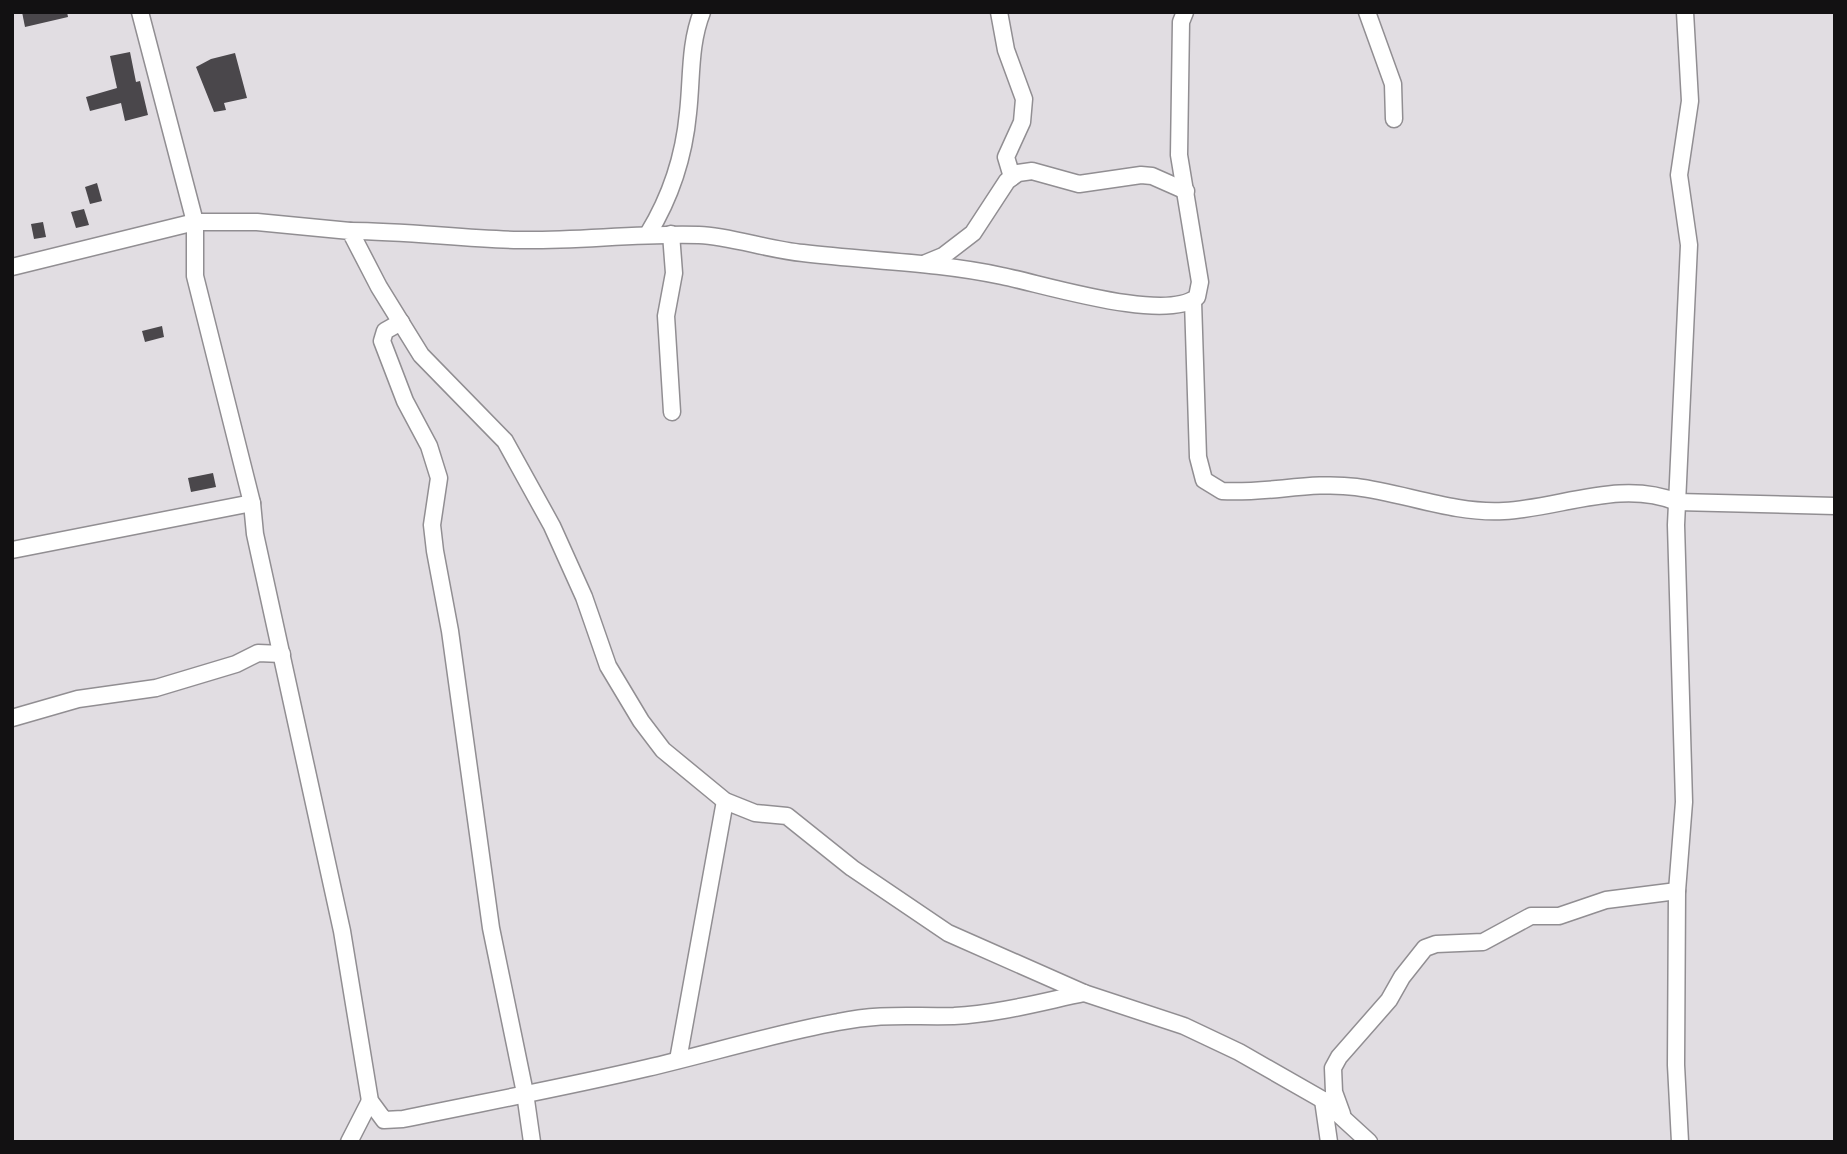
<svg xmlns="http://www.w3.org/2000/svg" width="1847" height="1154" font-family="Merriweather,serif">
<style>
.building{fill:#4a474b}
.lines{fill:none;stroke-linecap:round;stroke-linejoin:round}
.minor-casing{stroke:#918e92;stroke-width:19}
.minor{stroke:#fff;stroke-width:16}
</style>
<rect width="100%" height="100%" fill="#e1dde2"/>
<g class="building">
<polygon points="22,12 67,12 68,17 25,27"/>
<polygon points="130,52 136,82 140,81 148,115 125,121 121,103 90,111 86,97 117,88 110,56"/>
<polygon points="235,53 247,98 224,103 226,110 214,112 196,67 211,59"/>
<polygon points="97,183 102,201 90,204 85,187"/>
<polygon points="84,209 89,225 76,228 71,212"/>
<polygon points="43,222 46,237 34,239 31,224"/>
<polygon points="162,326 164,337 145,342 142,331"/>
<polygon points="213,473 216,487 191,492 188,478"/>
</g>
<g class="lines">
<g class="minor-casing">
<g id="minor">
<path d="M140,12L195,222V276L252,503L255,534L342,931L370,1101L384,1120L403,1119C485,1102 566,1087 647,1068C711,1053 773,1034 838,1022C881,1013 911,1017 954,1016C998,1014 1041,1002 1084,993"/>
<polyline points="999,12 1006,50 1024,99 1022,122 1006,157 1012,177"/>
<polyline points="1367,12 1393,84 1394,119"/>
<path d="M350,231C407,231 463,239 519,240C579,241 638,233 699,235C730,236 769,250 803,253C869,261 937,262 1002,276C1043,284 1165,323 1197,297L1200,282L1179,155L1181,22L1185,12"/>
<path d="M648,234C670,198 684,156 688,113C692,79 689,45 702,12"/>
<polyline points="671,234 674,273 666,316 672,412"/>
<polyline points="926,263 943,256 973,233 1007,181 1018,173 1032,171 1079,184 1141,175 1152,176 1186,191"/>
<polyline points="12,267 195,222 257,222 350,231 379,287 421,355 505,441 552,526 584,597 608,666 641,721 663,750 725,801 755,813 787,816 852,868 948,933 1084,993 1184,1026 1239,1052 1323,1100 1369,1142"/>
<path d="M1193,301L1198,457L1204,480L1222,491C1266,494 1312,481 1356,487C1404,493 1454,514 1504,511C1561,508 1621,479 1677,502L1835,506"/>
<polyline points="401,322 385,331 382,341 405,401 429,446 439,478 432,525 435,551 450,631 491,928 525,1093 532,1142"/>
<polyline points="12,550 252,503"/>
<polyline points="12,718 78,699 156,688 236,664 258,653 282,654"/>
<polyline points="678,1060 725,801"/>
<polyline points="1323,1100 1329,1142"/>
<polyline points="1342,1114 1334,1092 1333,1068 1339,1057 1389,1000 1402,977 1425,948 1436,944 1483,942 1531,916 1559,916 1606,900 1677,891"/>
<polyline points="349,1142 370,1101"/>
<polyline points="1680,1142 1676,1065 1677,891 1684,802 1676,525 1689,245 1679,175 1690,101 1685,12"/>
</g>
</g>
<use href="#minor" class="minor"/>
</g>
<rect width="1847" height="1154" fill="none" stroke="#121112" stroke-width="28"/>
</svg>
